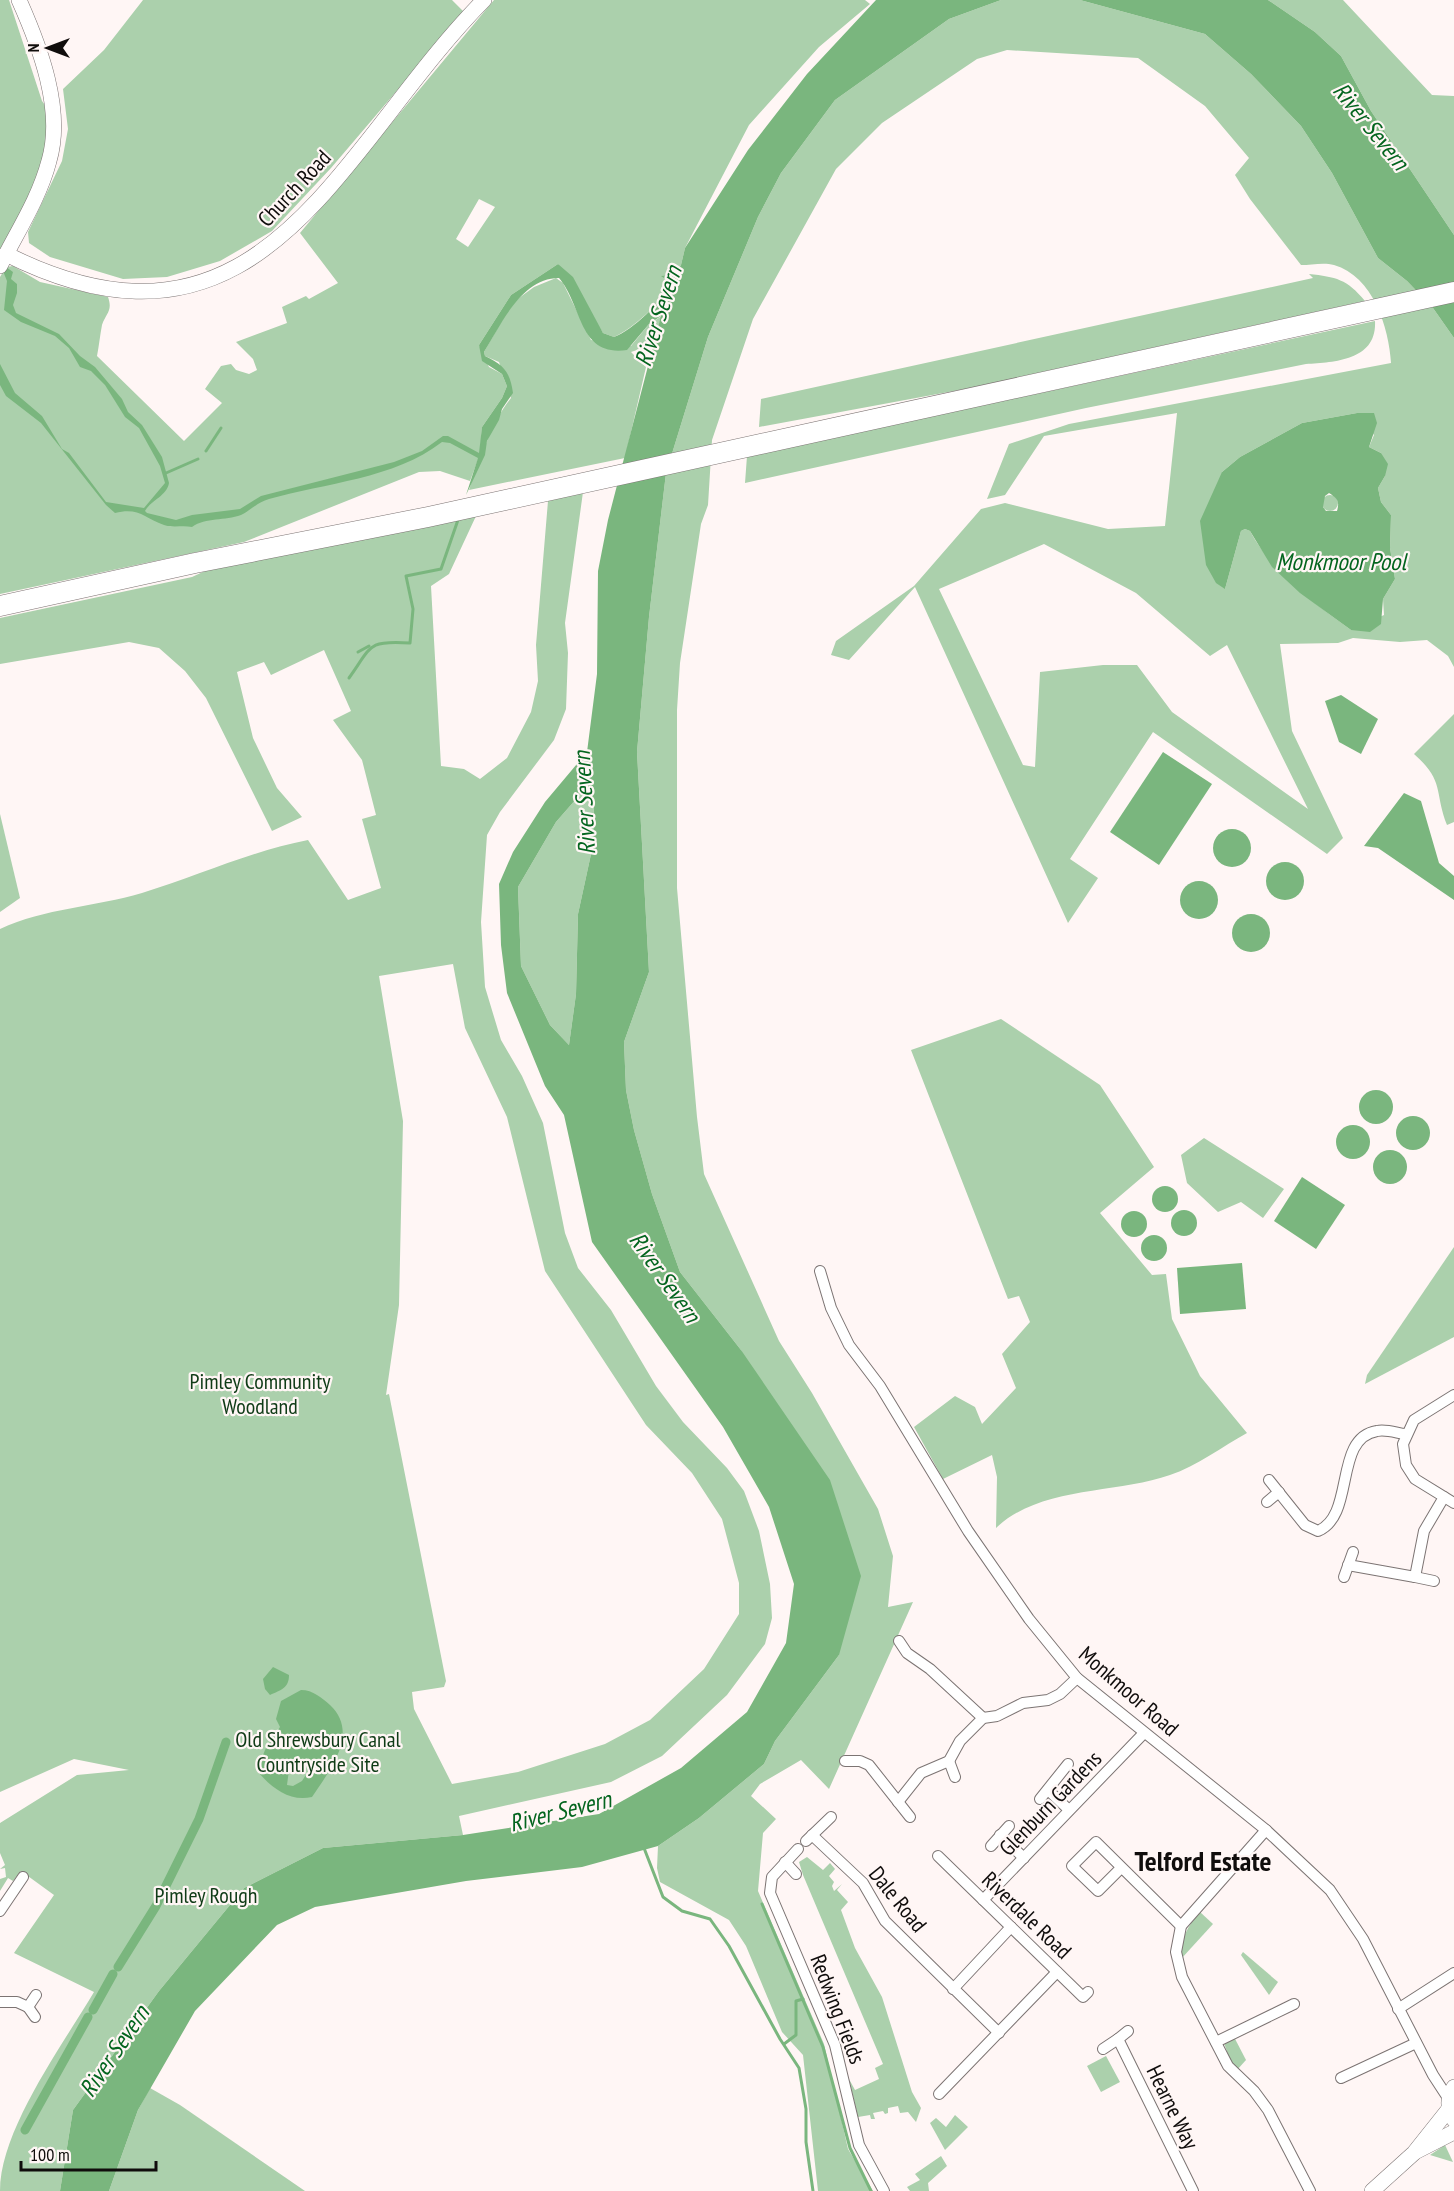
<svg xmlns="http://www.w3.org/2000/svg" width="1454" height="2191" font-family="'PT Sans Narrow',sans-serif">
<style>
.green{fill:#abd0ac;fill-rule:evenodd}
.water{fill:#7ab67e;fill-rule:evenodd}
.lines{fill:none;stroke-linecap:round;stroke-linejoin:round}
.stream{stroke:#7ab67e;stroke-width:3}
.canal{stroke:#7ab67e;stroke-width:9}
.street-casing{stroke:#7c7473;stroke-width:12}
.secondary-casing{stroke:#7c7473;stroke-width:16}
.highway-casing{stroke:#7c7473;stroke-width:21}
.street{stroke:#fff;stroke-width:10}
.secondary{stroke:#fff;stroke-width:15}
.highway{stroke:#fff;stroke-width:20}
.labels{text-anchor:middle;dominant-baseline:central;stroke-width:4.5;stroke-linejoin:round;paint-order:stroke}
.street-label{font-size:22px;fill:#100d0c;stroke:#fff6f5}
.park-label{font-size:22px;fill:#0f3b16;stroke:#fff6f5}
.water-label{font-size:24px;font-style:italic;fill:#04651f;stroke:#fff6f5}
.district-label{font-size:28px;font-weight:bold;fill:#100d0c;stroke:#fff6f5}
</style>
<rect width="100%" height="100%" fill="#fff6f5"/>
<g class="green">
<polygon points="0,0 9,0 42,101 48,109 48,158 0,253"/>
<polygon points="143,0 452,0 464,12 331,168 272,231 220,261 167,277 123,279 50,257 29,243 28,232 62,161 68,129 63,89 104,50"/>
<path d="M494,0H865L870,4L819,47L749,125L685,248L681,265L675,275L667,276L668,281L673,284C662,301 633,329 614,337L603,333L558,264L511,295L479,345L489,367L502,374L507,386L502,398L482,427L480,454L470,481L440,471L419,472L244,542L0,594V277L6,267L13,266L40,282L108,297C113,311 106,313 102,325C100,335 99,346 97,356L184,441L222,403L205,389L221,366L231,364L236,370L249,374L257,370L253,359L236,342L287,323L282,307L306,296L309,299L338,283L300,233ZM479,199L495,207L468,247L456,239Z"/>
<path d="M1001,0H1080L1205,34L1251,74L1301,126L1332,173L1378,258L1407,281L1433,308L1454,338V667L1448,656L1427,640L1400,642L1353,638L1338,643L1280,644L1292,731L1343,838L1327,854L1153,732L1070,859L1098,878L1068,923L915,587L849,660L831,655L836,641L914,586L981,509L1005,503L1108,529L1165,526L1177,413L1044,436L1005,495L987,499L1009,444L1069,424L1391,363C1389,328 1373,276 1334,265C1324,262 1311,265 1301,265L1250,199L1235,175L1249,158L1205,106L1138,58L1007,50L977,59L882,123L836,169L753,319L712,440L708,505L701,524L680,663L677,710V888L697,1117L704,1174L779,1341L812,1393L878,1509L893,1556L888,1607L913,1602L829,1789L801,1760L760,1784L751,1796L776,1819L763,1833L758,1891L824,2044L848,2149L873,2191H818L803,2055L782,2032L746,1946L729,1920L660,1882L657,1868L658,1846L699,1818L764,1764L775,1741L839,1655L741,1350L680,1272L652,1194L634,1130L626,1090L624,1042L649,972L637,752L649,617L666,473L708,337L758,217L781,173L835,100L949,19ZM1357,413L1374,435L1369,447L1381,453L1385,476L1378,488L1381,502L1391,515L1390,548L1395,579L1383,599L1384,615L1351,630C1311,601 1274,575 1250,531L1245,529L1241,531L1225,589L1222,472L1240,457L1302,423ZM1044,544L1136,593L1210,656L1227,645L1308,809L1172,712L1137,665H1103L1040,672L1035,767L1023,765L939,589Z"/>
<polygon points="1268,0 1343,0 1432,95 1454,96 1454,235 1371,111 1341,56 1315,32"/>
<path d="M1309,274C1336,277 1347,279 1365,301L970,388L759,427L761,399L1313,278Z"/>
<path d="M556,278L563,283L591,340L631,346L649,324L662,316L652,345L631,352L646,367L625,458L469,490C480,460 491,423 511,398L499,362L485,356L484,352L512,303L534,287Z"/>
<path d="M1375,321C1377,360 1336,362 1306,364L1086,408L745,483L747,456Z"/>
<path d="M583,492L565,623L568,653L566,709L554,740L500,812L487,835L481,922L485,987L501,1040L522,1076L543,1123L565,1233L578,1268L611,1310L656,1386L683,1422L727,1468L744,1491L759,1531L770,1584L772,1618L765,1644L727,1695L662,1756L611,1782L459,1816L463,1835L323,1848L244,1888L159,1991L73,2110L60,2191H0C0,2130 62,2046 94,1992L14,1953L54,1895L21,1871L13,1881L8,1878L0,1891V1879L6,1877L5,1868L0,1869L5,1865L0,1853V1823L77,1775L129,1770L74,1759L0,1792V929C45,908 95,907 142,893C198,876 251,851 308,840L348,900L381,888L362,819L376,815L362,760L333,720L351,711L324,650L271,675L264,662L237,672L253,738L277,788L302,817L272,831L206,698L185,671L159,648L129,642L0,664V618L192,577L205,571L476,516L449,574L431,586L441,766L464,769L480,779L507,758L531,712L538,681L536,645L548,501ZM453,964L465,1028L507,1117L545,1271L646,1425L692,1473L722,1519L739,1583V1614L704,1669L650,1720L605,1744L518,1772L452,1784L414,1709L412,1692L444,1687L446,1681L389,1394L386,1395L399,1305L403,1121L379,976Z"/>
<circle cx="1330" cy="503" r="8"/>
<path d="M1454,714V822L1447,825C1434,792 1445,781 1414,754Z"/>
<polygon points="584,790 594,806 593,845 578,914 576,994 569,1045 550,1025 521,966 518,887 556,822"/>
<polygon points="0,814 20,898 0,912"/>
<path d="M1001,1019L1100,1085L1154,1167L1100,1213L1152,1275L1166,1274L1172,1319L1200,1376L1247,1433C1223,1446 1197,1466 1170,1475C1116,1494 1040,1486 996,1528L997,1477L992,1455L943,1479L914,1427L955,1396L975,1407L982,1424L1016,1388L1002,1354L1030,1322L1019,1296L1008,1299L911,1050Z"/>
<polygon points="1204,1138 1284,1189 1263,1218 1241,1202 1218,1212 1187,1183 1181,1155"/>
<polygon points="1454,1247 1454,1337 1365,1384 1367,1375"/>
<polygon points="807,1857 823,1870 830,1863 835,1869 829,1876 834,1882 832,1886 834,1891 842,1884 837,1890 848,1902 841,1910 855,1948 882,1997 912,2092 921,2108 916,2122 908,2112 900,2113 898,2106 888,2108 888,2113 885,2114 883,2111 873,2113 875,2119 871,2119 870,2115 858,2117 849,2079 855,2090 879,2079 875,2068 883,2064 803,1875 799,1862"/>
<path d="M1200,1912L1213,1924L1181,1959C1180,1939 1187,1927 1200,1912Z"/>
<polygon points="1243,1952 1278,1982 1269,1995 1241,1955"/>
<polygon points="1233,2035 1246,2060 1237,2070 1231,2063 1224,2043"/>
<polygon points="1106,2056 1120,2082 1101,2092 1087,2066"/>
<polygon points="150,2088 180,2105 305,2191 109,2191 138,2110"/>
<polygon points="955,2115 968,2127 945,2150 930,2123 936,2118 946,2127"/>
<polygon points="1445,2145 1453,2162 1430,2155"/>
<polygon points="941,2156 947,2166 928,2183 929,2191 910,2191 907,2187 920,2180 915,2174"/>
</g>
<g class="water">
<path d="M876,0H1001L949,19L835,100L781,173L758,217L708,337L666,473L649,617L637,752L649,972L624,1042L626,1090L634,1130L652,1194L680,1272L741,1350L830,1480L861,1576L839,1655L775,1741L764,1764L699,1818L658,1846L582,1867L466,1881L315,1907L277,1925L195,2011L138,2110L109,2191H60L73,2110L159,1991L244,1888L323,1848L463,1835L599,1814L681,1768L747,1712L786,1643L794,1584L769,1507L723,1427L592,1242L564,1115L545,1086L507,993L501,945L499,884L513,852L545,802L587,752L597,674L598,571L608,520L661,316L649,324L627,350C578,357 583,306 559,278C521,278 501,325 484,352L485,356C504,365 510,372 513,393L502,409L499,420L487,441L485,455L466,495L478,458L450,443L442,442C394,479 325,483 269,499C258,502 251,510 241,515C225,521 206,517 192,527C183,525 173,528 164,525C144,518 139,507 115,513L106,505L41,423L6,396L0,385V364L15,393L42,416L62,449L69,453L106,502L144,508L165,483L160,466L139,428L125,417L105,385L91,371L80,367L69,348L55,336L21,322L4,310L7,281L3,271L6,267L13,272L11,279L17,284V293L13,305L16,313L59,334L80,356L95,367L122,399L128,412L142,425L162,457L169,483C167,496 151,500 145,511L147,513L176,520L192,515L240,509L261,496L394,462L422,451L443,436H448L479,453L482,427L502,398L507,386L502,374L482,361L479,345L511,295L558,264L573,277L603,333L614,337C633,330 662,301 673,284L661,276L675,275L681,265L685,248L748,150L807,74ZM584,790L594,806L593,845L578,914L576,994L569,1045L550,1025L521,966L518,887L556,822Z"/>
<polygon points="1080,0 1268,0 1315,32 1341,56 1371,111 1454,235 1454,338 1433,308 1407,281 1378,258 1332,173 1301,126 1251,74 1205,34"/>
<path d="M1357,413H1374L1377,423L1369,447L1381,453L1388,464L1385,476L1378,488L1381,502L1391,515L1390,548L1395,579L1383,599L1381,624L1370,632L1351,630L1300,593L1272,567L1250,531L1245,529L1241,531L1225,589L1216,583L1206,565L1200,521L1222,472L1240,457L1302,423ZM1329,493C1337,498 1340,501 1337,511H1326L1323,507L1325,496Z"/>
<polygon points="1341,695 1378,719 1361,754 1339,742 1325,701"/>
<polygon points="1163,752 1212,784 1159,865 1110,832"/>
<polygon points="1404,793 1421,801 1439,863 1454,876 1454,900 1378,848 1364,846"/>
<circle cx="1232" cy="848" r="19"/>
<circle cx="1285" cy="881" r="19"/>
<circle cx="1199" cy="900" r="19"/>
<circle cx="1251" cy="933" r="19"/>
<circle cx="1376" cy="1107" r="17"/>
<circle cx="1413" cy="1133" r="17"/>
<circle cx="1353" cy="1142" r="17"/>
<circle cx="1390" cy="1167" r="17"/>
<polygon points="1302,1177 1345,1205 1316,1249 1274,1221"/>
<circle cx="1165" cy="1199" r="13"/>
<circle cx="1184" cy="1223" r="13"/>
<circle cx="1134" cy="1224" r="13"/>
<circle cx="1154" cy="1248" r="13"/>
<polygon points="1242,1263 1246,1309 1180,1314 1177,1268"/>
<path d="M273,1667L289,1675C289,1688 281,1690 270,1695L265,1689L263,1679Z"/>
<path d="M301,1690C313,1690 322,1698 330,1705C360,1733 330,1770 312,1797C289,1802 272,1788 257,1771L265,1750L280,1727L276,1719L281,1701ZM303,1763H309L311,1767L302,1781L293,1786L287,1785L289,1770Z"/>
</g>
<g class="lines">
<g class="stream">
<polyline points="206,451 221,428"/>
<polyline points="166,473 198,459"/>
<polyline points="358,652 369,646"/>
<path d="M349,678C372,646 367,640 410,643L413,609L406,576L441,569L459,517"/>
<polyline points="644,1848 663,1897 682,1911 710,1919 729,1946 780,2039 799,2068 806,2109 806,2142 813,2191"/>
<polyline points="762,1904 823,2047 850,2148 871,2191"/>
<polyline points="784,2044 796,2035 796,2001 803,1999"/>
</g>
<g class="canal">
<polyline points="118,1967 156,1906 199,1819 226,1742"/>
<polyline points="93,2010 113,1974"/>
<polyline points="25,2130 88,2017"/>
</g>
<g class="street-casing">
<g id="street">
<polyline points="820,1271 831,1308 849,1345 880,1386 968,1531 1029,1619 1077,1678 1266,1830 1330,1890 1363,1939 1433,2075 1448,2098"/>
<polyline points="1454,1395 1414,1420 1403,1444 1406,1465 1415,1479 1454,1503"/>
<path d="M1269,1480L1305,1525L1318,1531C1356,1515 1333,1438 1377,1431C1386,1429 1397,1433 1405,1434"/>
<polyline points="1267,1502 1279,1492"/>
<polyline points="1348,1565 1415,1577 1424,1531 1444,1497"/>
<polyline points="1344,1577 1353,1552"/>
<polyline points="1415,1577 1434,1581"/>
<polyline points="899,1641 907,1653 930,1669 983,1718"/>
<polyline points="845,1761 860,1761 869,1765 910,1817"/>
<polyline points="949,1761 955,1777"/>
<polyline points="1048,1790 1069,1810"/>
<polyline points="1040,1799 1068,1764"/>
<polyline points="898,1802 921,1773 949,1761 960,1741 983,1718 997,1716 1023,1703 1048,1700 1060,1694 1077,1678"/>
<polyline points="1266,1830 1181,1926 1176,1952 1182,1977 1228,2066 1254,2091 1268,2110 1310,2191"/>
<polyline points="812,1835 863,1883 885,1921 999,2033"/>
<polyline points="1000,1835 1024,1858"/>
<polyline points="806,1841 831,1817"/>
<polyline points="991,1846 1009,1826"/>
<polyline points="798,1849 772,1877 770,1893 835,2045 859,2145 884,2191"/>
<polyline points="938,1856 1083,1997 1088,1992"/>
<polyline points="785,1862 796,1874"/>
<polyline points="1121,1868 1098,1891 1072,1866 1096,1842 1181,1926"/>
<polyline points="983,1900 1144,1733"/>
<polyline points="0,1911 23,1877"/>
<polyline points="953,1989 1011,1927"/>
<polyline points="0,2002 17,2002 28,2007 36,1995"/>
<polyline points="28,2007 35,2017"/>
<polyline points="1398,2009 1454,1973"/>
<polyline points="1128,2031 1118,2039 1193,2191"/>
<polyline points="1216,2042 1294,2004"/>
<polyline points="1103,2049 1118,2039"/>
<polyline points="1341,2078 1416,2043"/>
<polyline points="939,2094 1057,1972"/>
</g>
</g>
<g class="secondary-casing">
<g id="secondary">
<path d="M6,254C263,383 338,148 484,0"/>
<path d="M0,266C17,232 39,199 49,161C64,110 40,47 19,0"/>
<path d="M1454,2087C1447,2098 1447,2108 1454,2120"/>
<polyline points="1417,2151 1454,2132"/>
<polyline points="1372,2191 1414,2153 1449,2109"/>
</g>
</g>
<g class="highway-casing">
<polyline id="highway" points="0,606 195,563 428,517 1454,292"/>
</g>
<use href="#street" class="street"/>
<use href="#secondary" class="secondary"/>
<use href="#highway" class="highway"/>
</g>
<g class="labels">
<g class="street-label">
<text transform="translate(294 188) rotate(-47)">Church Road</text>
<text transform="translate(1129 1691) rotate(41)">Monkmoor Road</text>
<text transform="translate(1050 1803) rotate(-46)">Glenburn Gardens</text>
<text transform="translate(898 1899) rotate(51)">Dale Road</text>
<text transform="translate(1027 1915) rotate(44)">Riverdale Road</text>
<text transform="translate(838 2009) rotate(69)">Redwing Fields</text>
<text transform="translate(1173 2107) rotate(64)">Hearne Way</text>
</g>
<g class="park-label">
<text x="260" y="1381">Pimley Community<tspan x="260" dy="25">Woodland</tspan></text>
<text x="318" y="1739">Old Shrewsbury Canal<tspan x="318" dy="25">Countryside Site</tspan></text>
<text x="206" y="1895">Pimley Rough</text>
</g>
<g class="water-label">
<text transform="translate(1371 126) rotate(51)">River Severn</text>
<text transform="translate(658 316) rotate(-72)">River Severn</text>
<text x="1341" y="561">Monkmoor Pool</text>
<text transform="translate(584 803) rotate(-93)">River Severn</text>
<text transform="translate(665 1277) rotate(55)">River Severn</text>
<text transform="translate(560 1811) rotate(-14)">River Severn</text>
<text transform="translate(114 2051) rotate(-56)">River Severn</text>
</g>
<g class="district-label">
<text x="1203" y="1860">Telford Estate</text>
</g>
</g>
<g transform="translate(48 48) rotate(270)" stroke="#fff6f5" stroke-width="4.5" paint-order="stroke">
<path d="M0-4.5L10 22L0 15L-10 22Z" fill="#100d0c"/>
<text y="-9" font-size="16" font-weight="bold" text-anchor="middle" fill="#100d0c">N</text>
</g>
<path d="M21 2161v9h135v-9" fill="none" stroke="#100d0c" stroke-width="3"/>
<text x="30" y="2161" font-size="18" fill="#100d0c" stroke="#fff6f5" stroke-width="4.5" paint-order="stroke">100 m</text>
</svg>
